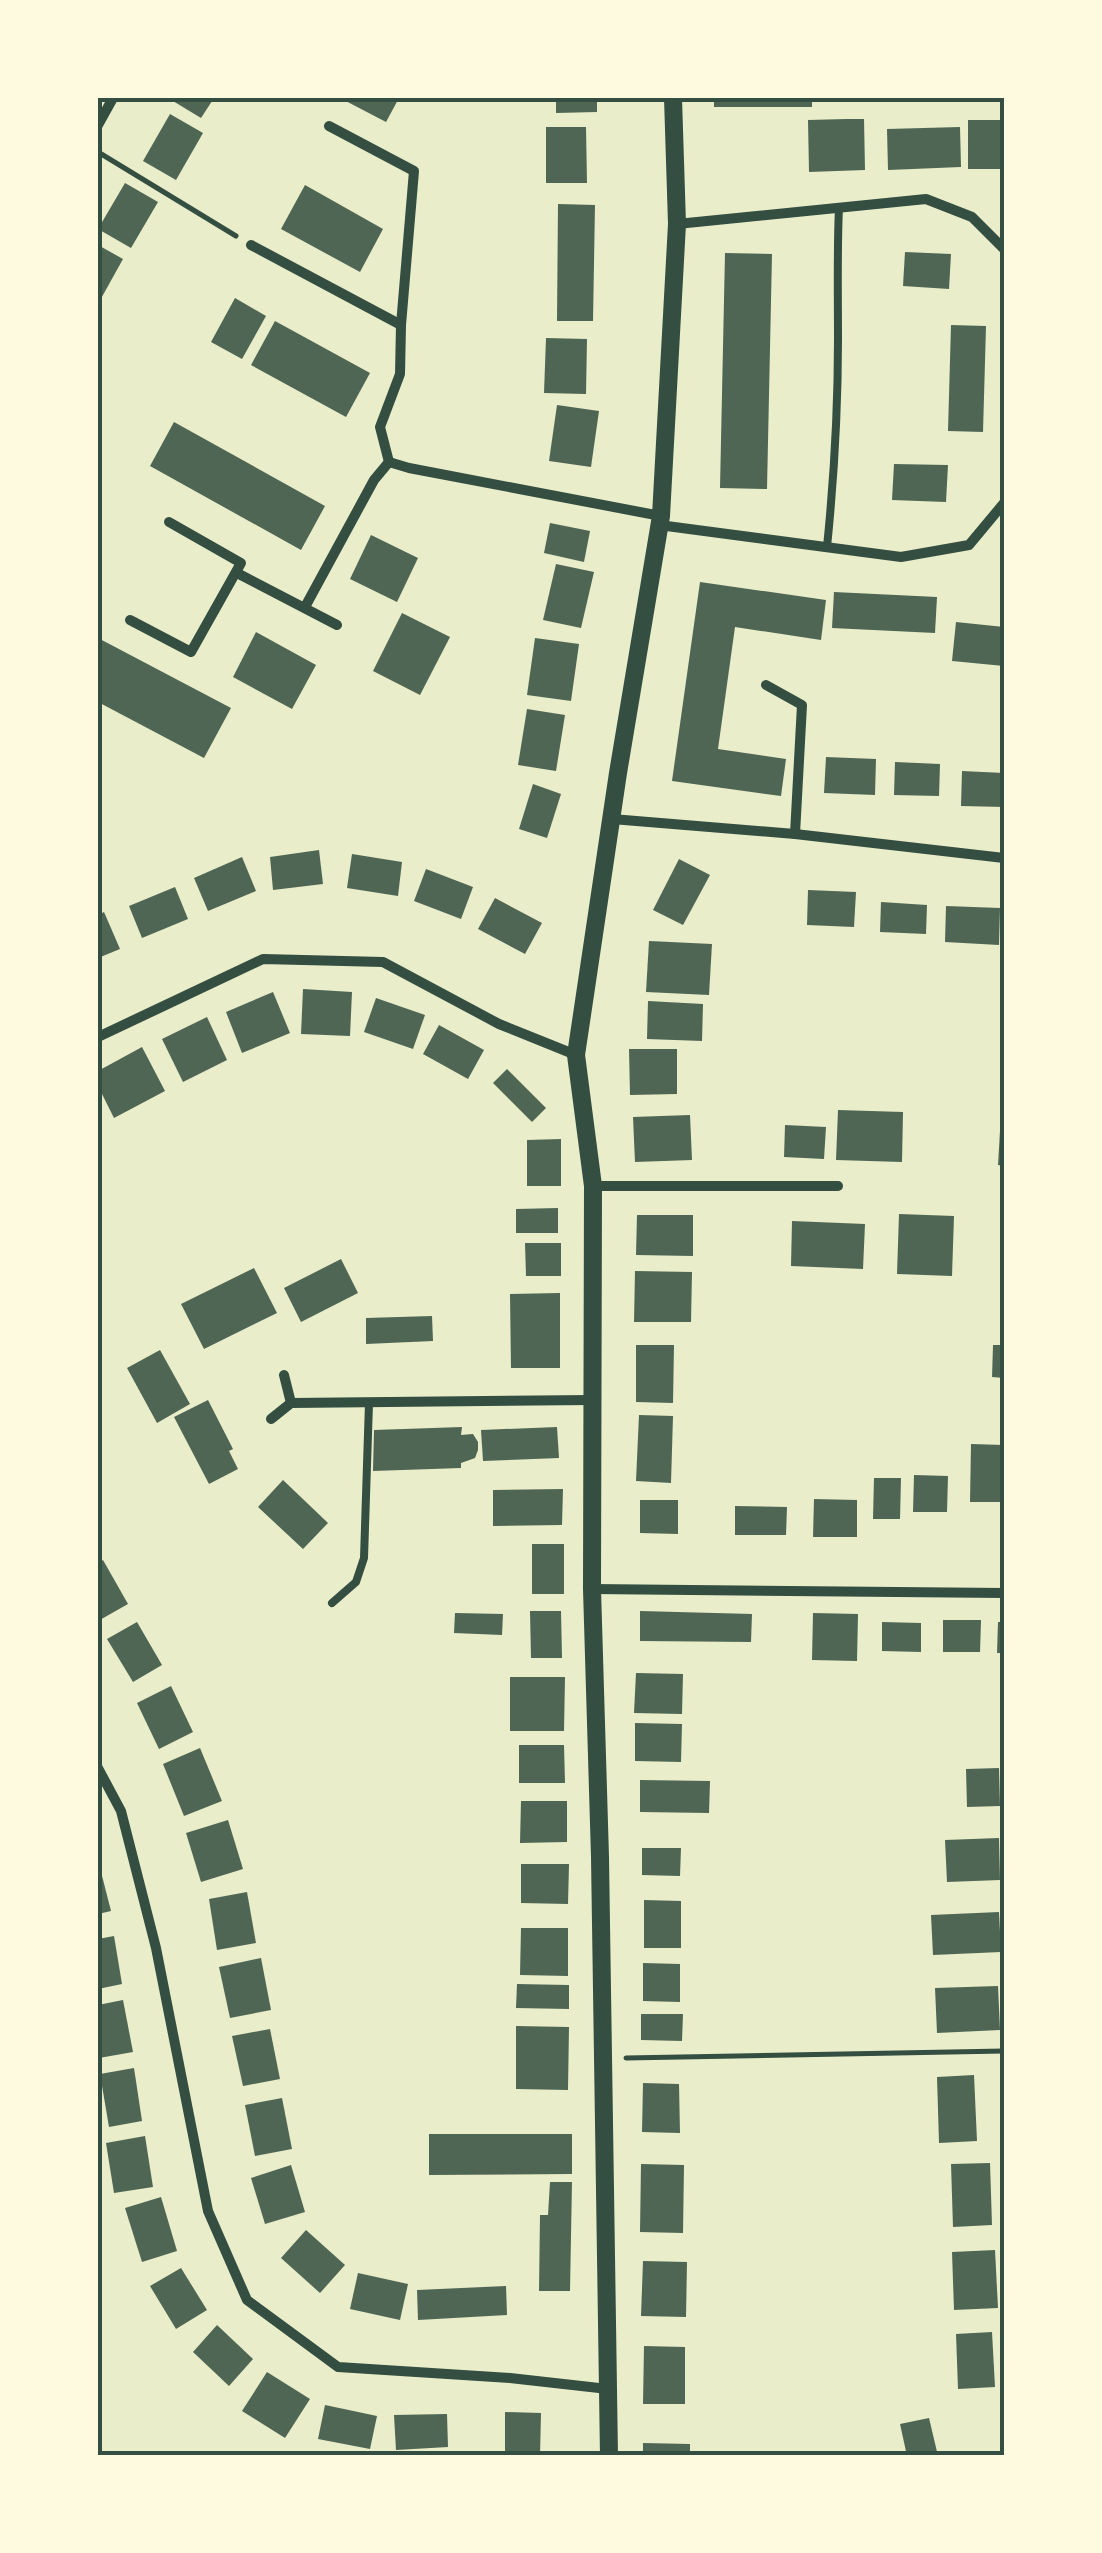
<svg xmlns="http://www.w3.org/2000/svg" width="1102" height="2553" font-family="Manrope,sans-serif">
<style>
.building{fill:#4f6655}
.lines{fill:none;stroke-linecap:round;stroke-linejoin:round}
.path{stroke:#344e41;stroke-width:5}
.service{stroke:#344e41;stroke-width:8}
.minor{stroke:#344e41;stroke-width:10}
.tertiary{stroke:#344e41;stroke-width:18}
.neatline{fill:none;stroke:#344e41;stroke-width:4}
</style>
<rect width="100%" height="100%" fill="#e9edc9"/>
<g class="building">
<polygon points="168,98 214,98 201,118"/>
<polygon points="340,98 399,98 386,122"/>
<polygon points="556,98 597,98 597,112 556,113"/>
<rect x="714" y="98" width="98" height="9"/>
<polygon points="170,114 203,133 176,180 143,161"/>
<polygon points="846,119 864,119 865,170 809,172 808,120"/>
<rect x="968" y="120" width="36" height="49"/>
<polygon points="546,127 586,127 587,183 546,183"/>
<polygon points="960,127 961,167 888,170 887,129"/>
<polygon points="125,183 158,202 131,248 98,229"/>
<polygon points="305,185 383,229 360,272 281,229"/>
<polygon points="558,204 595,205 593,321 557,321"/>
<polygon points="98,245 123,259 98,304"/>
<polygon points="905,252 951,254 949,289 903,286"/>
<polygon points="725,253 772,254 767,489 720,488"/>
<polygon points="235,298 266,316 242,359 211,342"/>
<polygon points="275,321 370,373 346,417 251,365"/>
<polygon points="951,325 986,326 983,432 948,431"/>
<polygon points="546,338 587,339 586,394 544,393"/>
<polygon points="557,405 599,411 591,467 549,461"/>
<polygon points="174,422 325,506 301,550 150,466"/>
<polygon points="894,464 948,465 946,502 892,500"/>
<polygon points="550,523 590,531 584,562 544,553"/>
<polygon points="371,535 418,558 397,602 350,579"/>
<polygon points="556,564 594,572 581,628 543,620"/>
<polygon points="700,582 826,600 821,640 735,627 718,749 786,759 781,796 672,781"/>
<polygon points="834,592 937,597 935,633 832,628"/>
<polygon points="402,613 450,637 420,695 373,671"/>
<polygon points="956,622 1004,627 1004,666 952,661"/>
<polygon points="256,632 316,665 292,709 233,677"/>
<polygon points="98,638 231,708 204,758 98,702"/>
<polygon points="535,638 579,644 571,701 527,695"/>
<polygon points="527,709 565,715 556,771 518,765"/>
<polygon points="826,757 876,759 875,795 824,793"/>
<polygon points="895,762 940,764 939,796 894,795"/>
<polygon points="962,771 1004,773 1004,807 961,806"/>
<polygon points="533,784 561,794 547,838 519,829"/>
<polygon points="319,850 323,884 273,890 270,857"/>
<polygon points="352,854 402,862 398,896 347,888"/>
<polygon points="242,857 256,891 208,911 194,878"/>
<polygon points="679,859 710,875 683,925 653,910"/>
<polygon points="426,869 473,887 461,919 414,901"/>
<polygon points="175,887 188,919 142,938 129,906"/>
<polygon points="808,890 856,892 854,927 807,925"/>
<polygon points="495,898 542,923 525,954 478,929"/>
<polygon points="881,902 927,905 926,934 880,932"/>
<polygon points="946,906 1000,908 999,945 945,942"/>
<polygon points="104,912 120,949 98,958 98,915"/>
<polygon points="649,941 712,944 709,995 646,992"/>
<polygon points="303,989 352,992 350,1036 301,1034"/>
<polygon points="273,992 290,1033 242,1053 226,1012"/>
<polygon points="376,998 425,1015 413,1049 364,1032"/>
<polygon points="648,1001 703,1004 702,1041 647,1039"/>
<polygon points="207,1017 227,1060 183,1082 162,1039"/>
<polygon points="439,1025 484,1050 468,1079 423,1054"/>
<polygon points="142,1047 165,1091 114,1118 98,1086 98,1071"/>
<polygon points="629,1049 677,1049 677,1094 630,1095"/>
<polygon points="507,1069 546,1108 532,1122 493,1083"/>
<polygon points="838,1110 903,1112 902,1162 836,1160"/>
<polygon points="690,1115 692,1160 635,1162 633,1117"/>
<polygon points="785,1125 826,1127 824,1159 784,1157"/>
<polygon points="1000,1131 1004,1131 1004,1166 998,1165"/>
<polygon points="561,1139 561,1186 527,1186 527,1140"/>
<polygon points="558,1208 558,1233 516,1233 516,1209"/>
<polygon points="899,1214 954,1216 952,1276 897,1274"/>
<polygon points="637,1215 693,1215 693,1256 636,1255"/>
<polygon points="792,1221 865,1224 863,1269 791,1266"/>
<polygon points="525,1243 561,1243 561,1276 526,1276"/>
<polygon points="341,1259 358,1293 301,1322 284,1288"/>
<polygon points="254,1268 277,1313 204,1349 181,1304"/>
<polygon points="635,1271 692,1272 691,1322 634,1322"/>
<polygon points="560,1293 560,1368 511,1368 510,1294"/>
<polygon points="432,1316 433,1341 366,1344 366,1318"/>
<polygon points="636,1345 674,1345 673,1403 636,1402"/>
<polygon points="993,1345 1004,1345 1004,1378 992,1377"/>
<polygon points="160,1350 190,1404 157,1423 127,1368"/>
<polygon points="208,1400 233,1449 229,1451 238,1469 209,1484 174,1417"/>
<polygon points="639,1415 673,1416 671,1483 636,1481"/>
<polygon points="462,1427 461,1435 473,1434 478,1442 478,1450 475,1458 461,1463 461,1468 373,1471 374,1430"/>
<polygon points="557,1427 559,1458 483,1461 481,1430"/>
<polygon points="971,1444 1004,1445 1003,1502 970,1502"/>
<polygon points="914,1475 948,1476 947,1512 913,1512"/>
<polygon points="874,1478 901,1478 900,1519 873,1519"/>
<polygon points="283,1480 328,1523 303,1549 258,1507"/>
<polygon points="563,1489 562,1525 493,1526 493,1490"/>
<polygon points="814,1499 857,1500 857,1537 813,1537"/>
<polygon points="640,1500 678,1500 678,1534 640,1533"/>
<polygon points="735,1506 787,1507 786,1535 735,1535"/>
<rect x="532" y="1544" width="32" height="50"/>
<polygon points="103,1560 128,1604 98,1621 98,1563"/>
<polygon points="530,1611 561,1611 562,1658 531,1658"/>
<polygon points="640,1611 752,1614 751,1642 640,1641"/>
<polygon points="455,1613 503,1614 502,1635 454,1633"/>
<polygon points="813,1613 858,1614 857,1661 812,1660"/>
<polygon points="943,1620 981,1620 980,1652 943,1652"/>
<polygon points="137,1622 162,1665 133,1682 107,1639"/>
<polygon points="882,1622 921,1623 921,1652 882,1651"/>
<polygon points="998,1622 1004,1622 1004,1653 997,1653"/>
<polygon points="636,1673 683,1674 682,1714 634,1713"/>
<polygon points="510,1677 565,1677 564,1731 510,1731"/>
<polygon points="171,1686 193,1732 159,1749 137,1703"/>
<polygon points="635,1723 682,1724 681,1762 635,1761"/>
<polygon points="519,1745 564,1745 565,1783 519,1783"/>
<polygon points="200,1748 222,1801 184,1816 163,1764"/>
<polygon points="999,1768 1000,1806 967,1807 966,1769"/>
<polygon points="640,1780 710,1781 709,1813 640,1812"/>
<polygon points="521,1801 567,1801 567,1842 520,1843"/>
<polygon points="228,1820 243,1869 201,1882 186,1833"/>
<polygon points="999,1838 1000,1880 947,1882 945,1840"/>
<polygon points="642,1848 681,1848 680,1876 642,1875"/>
<polygon points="98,1860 111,1911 98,1914"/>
<polygon points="521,1864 569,1864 568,1904 521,1903"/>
<polygon points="247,1892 256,1943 217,1950 209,1899"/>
<polygon points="644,1900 681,1901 681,1948 644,1948"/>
<polygon points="999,1912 1001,1952 933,1955 931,1915"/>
<polygon points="521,1928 568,1928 568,1976 520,1975"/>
<polygon points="114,1936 122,1984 98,1989 98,1939"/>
<polygon points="261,1958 271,2010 230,2018 219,1967"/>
<polygon points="643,1963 680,1964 680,2002 643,2001"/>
<polygon points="517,1984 569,1985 569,2009 516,2008"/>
<polygon points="998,1986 1000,2030 937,2033 935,1988"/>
<polygon points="123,2000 133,2052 99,2058 98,2005"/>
<polygon points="641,2014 683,2014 682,2041 641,2040"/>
<polygon points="516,2026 569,2027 568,2090 516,2089"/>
<polygon points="270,2029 280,2079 243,2086 232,2036"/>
<polygon points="134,2068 142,2121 109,2127 100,2074"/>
<polygon points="974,2075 977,2141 939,2143 937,2077"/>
<polygon points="643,2083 679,2084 680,2133 642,2132"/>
<polygon points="282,2098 292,2149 255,2156 245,2105"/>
<polygon points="429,2134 572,2134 572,2174 429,2175"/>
<polygon points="145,2136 153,2187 114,2193 106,2143"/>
<polygon points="990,2163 992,2225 953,2227 951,2164"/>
<polygon points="641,2164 684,2165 683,2233 640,2232"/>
<polygon points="291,2165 305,2212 265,2224 251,2178"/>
<polygon points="550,2182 572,2182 570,2291 539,2291 540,2215 548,2215"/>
<polygon points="161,2197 177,2251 142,2262 125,2208"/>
<polygon points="306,2230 345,2265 320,2293 281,2258"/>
<polygon points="995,2250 998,2308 954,2310 952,2252"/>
<polygon points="643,2261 687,2262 686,2317 641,2316"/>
<polygon points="181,2268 207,2310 176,2329 150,2286"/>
<polygon points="358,2273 408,2284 400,2320 350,2309"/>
<polygon points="506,2286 507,2315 418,2320 417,2290"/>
<polygon points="217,2325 253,2359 229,2386 193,2352"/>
<polygon points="992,2332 995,2387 958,2389 956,2334"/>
<polygon points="644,2346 685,2347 685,2404 643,2404"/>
<polygon points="267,2372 310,2399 285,2438 242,2411"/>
<polygon points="325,2405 377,2416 370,2449 318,2439"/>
<polygon points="505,2412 541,2413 540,2456 505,2456"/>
<polygon points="447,2414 448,2447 396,2450 394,2415"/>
<polygon points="929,2418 938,2456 907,2456 900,2424"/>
<polygon points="643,2443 690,2444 690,2456 643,2456"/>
</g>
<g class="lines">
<g class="path">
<polyline points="98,152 236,236"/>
<polyline points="626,2058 1004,2051"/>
</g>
<g class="service">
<path d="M827,547C834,478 838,408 838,339C838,295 837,251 839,207"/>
<polyline points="332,1603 356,1582 364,1558 369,1403"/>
</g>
<g class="minor">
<polyline points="98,125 113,98"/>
<polyline points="329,126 414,171 401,325 400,374 380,427 389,462"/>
<polyline points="677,224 926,199 972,217 1004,249"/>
<polyline points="251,245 401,325"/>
<polyline points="389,462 409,468 661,516"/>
<polyline points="659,525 901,557 969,545 1004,503"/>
<polyline points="237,573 337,625"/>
<polyline points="305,607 374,480 389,462"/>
<polyline points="130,620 191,652 241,563 169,522"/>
<polyline points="766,685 802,705 795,834"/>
<polyline points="612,819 795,834 1004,858"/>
<polyline points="98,1037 263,959 383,962 499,1024 576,1055"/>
<polyline points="593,1186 838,1186"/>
<polyline points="284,1375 291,1403 592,1400"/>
<polyline points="271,1419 291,1403"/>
<polyline points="592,1589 1004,1593"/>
<polyline points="98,1768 121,1811 156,1948 208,2211 247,2300 338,2367 510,2378 608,2389"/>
</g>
<polyline class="tertiary" points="609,2456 600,1857 592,1589 593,1186 576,1055 618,773 661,516 677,224 673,98"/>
</g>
<rect width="1102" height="2553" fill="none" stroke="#fefae0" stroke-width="200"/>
<rect x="100" y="100" width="902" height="2353" class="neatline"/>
</svg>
